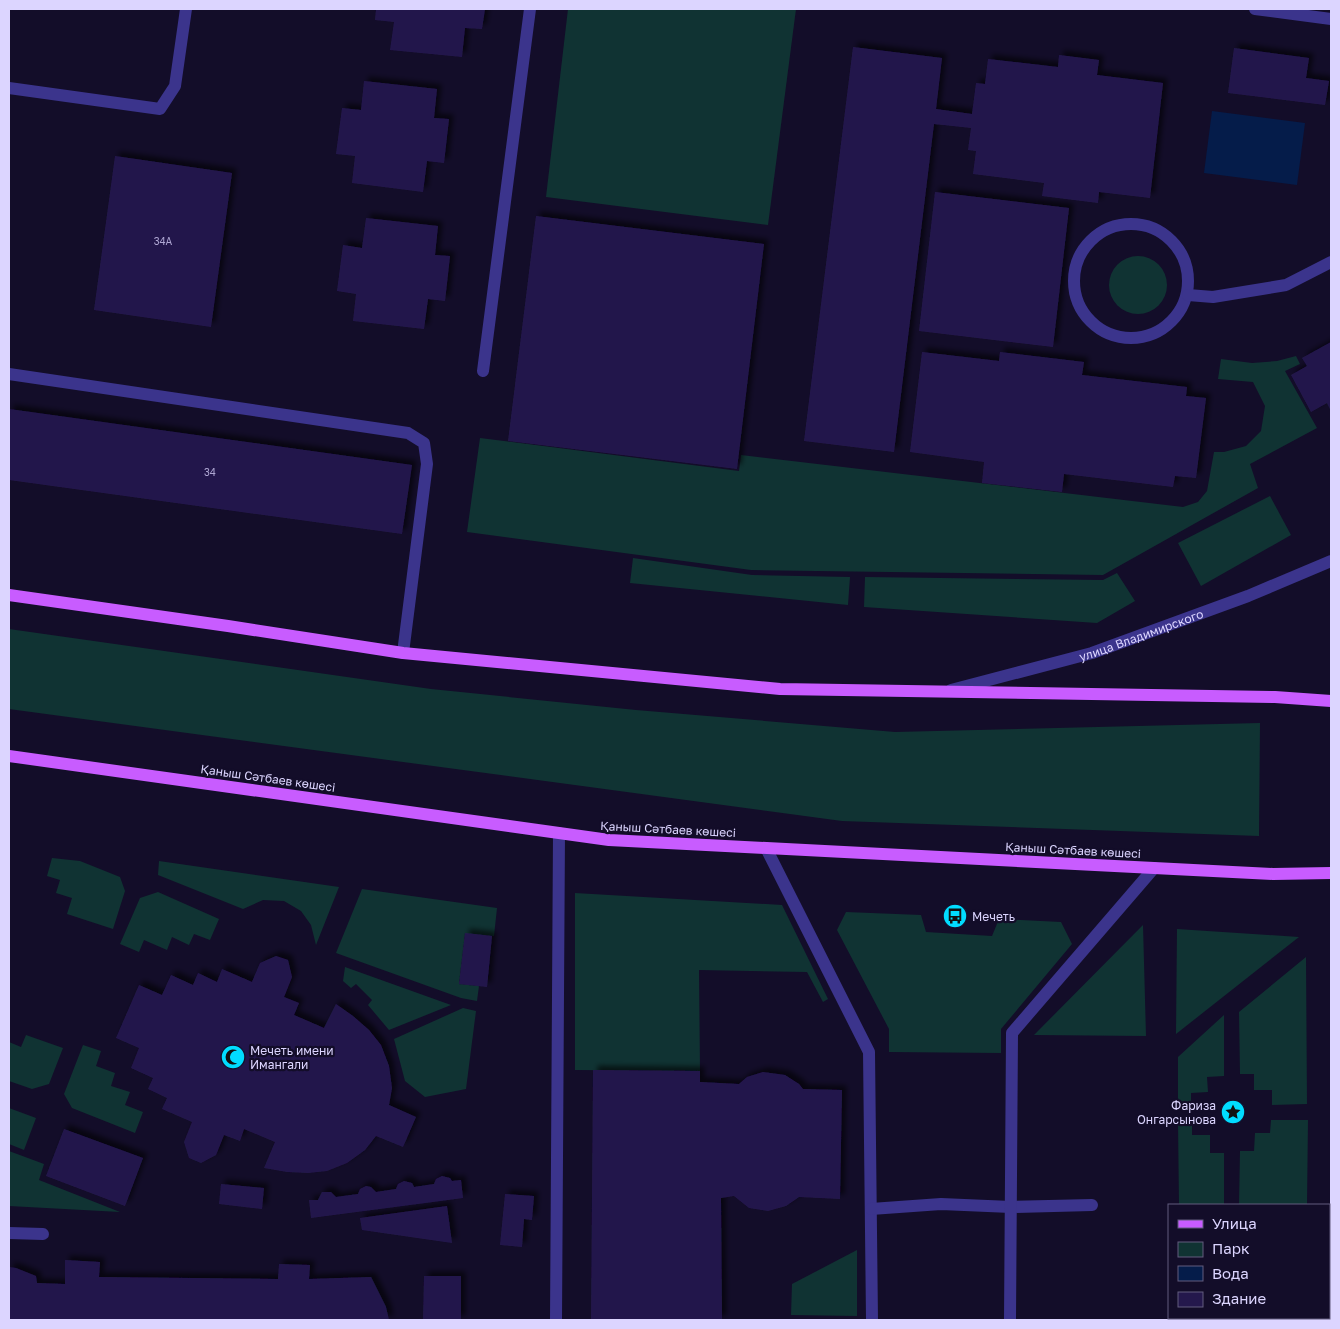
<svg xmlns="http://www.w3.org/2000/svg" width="1340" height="1329" font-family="'Golos Text',sans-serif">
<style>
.green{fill:#103333}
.water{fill:#051c4a}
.building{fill:#24184c;filter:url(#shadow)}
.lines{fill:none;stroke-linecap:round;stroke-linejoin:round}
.minor{stroke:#3b348c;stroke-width:12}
.major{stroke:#c85cff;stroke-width:12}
.labels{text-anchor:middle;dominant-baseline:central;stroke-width:4.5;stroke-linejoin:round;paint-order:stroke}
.number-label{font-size:10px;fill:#aea6d2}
.street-label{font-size:12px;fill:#dcd5ff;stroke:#130d29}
.poi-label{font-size:12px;fill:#dcd5ff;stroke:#130d29;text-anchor:start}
</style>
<defs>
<filter id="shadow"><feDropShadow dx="4.5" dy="-4.5" stdDeviation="2.5" flood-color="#0009"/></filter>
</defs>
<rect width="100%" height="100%" fill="#130d29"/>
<g class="green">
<polygon points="568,9 796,9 768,225 546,197"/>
<circle cx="1138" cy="285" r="29"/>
<polygon points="1296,356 1300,364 1285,371 1317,428 1250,464 1258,488 1103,575 751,570 467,532 480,438 739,471 741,455 1183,507 1198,502 1207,491 1214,452 1224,452 1246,446 1261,431 1265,406 1253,382 1218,379 1221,359 1252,363 1277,361"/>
<polygon points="1270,496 1291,535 1201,586 1178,543"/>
<polygon points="633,558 752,575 850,577 848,605 630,583"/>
<polygon points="1117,573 1135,601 1097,623 864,607 865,577 1103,580"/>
<polygon points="9,629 431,689 636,710 895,732 1260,723 1259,836 842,821 9,709"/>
<polygon points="52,858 80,861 120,877 125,891 113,929 67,914 72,898 56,893 60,880 47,876"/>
<polygon points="159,861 339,887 316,945 311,925 301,911 284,901 263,900 243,909 158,875"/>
<polygon points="362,889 497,908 494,936 465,934 459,984 479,986 477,1001 461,998 336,953"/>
<polygon points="158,892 219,919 210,940 194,934 189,945 172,937 167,950 144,940 139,952 120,944 140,898"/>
<polygon points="575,893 782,905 828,999 823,1002 807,972 699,970 700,1071 575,1070"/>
<polygon points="846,912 921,915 926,932 992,936 999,919 1061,922 1072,944 1001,1029 1001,1053 889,1052 889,1029 837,930"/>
<polygon points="1143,925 1146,1036 1034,1035"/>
<polygon points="1177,929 1299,937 1176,1034"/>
<polygon points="1306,957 1307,1104 1272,1105 1272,1090 1254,1090 1254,1074 1240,1074 1239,1012"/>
<polygon points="345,967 451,1005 389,1030 368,1005 372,1000 356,984 351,988 343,981"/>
<polygon points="463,1008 476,1011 466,1089 425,1097 405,1081 394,1039"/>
<polygon points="1224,1015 1224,1076 1207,1077 1208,1092 1191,1093 1191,1107 1178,1107 1178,1057"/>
<polygon points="26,1035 63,1048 49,1084 32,1089 9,1081 9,1042 21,1047"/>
<polygon points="83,1045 101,1051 96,1066 115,1073 111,1086 130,1092 125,1105 143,1112 135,1133 72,1108 64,1094"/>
<polygon points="9,1108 36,1118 24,1150 9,1144"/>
<polygon points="1271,1120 1308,1120 1307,1205 1239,1205 1240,1151 1254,1151 1255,1133 1270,1133"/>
<polygon points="1178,1122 1192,1122 1192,1135 1210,1135 1210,1153 1224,1153 1224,1205 1179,1205"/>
<polygon points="9,1151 44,1164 39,1180 120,1212 9,1206"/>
<polygon points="857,1250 857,1316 791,1315 792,1284"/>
</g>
<polygon class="water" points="1212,111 1305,123 1297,185 1204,173"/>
<g class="building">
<polygon points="376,9 485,9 482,29 465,28 462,57 390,50 394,22 375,20"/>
<polygon points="853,47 942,58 936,109 972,114 976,83 985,84 988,59 1058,67 1059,55 1099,60 1097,75 1163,83 1150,198 1099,192 1098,203 1042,196 1044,183 973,174 976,151 968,150 971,128 934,124 894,452 804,441"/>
<polygon points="1234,48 1309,58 1306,78 1329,81 1325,105 1228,93"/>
<polygon points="364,81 437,89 434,118 449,119 444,163 427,161 423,192 352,183 355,156 336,154 342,108 361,110"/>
<polygon points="115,156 232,173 211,327 94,310"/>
<polygon points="935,192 1069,208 1053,347 919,331"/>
<polygon points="536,216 764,244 737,469 508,441"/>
<polygon points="366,218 438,226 435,255 450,256 445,301 428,299 424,329 353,321 356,294 337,291 343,245 362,248"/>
<polygon points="1331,342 1331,411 1327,403 1311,412 1291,375 1307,366 1302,358"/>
<polygon points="922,352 999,361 1000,352 1084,362 1082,375 1187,387 1186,396 1206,398 1196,478 1175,476 1173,487 1064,474 1062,492 982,483 984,462 910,452"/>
<polygon points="9,409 412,465 402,534 9,480"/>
<polygon points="465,933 492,936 487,987 459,984"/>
<polygon points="276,956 288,960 292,977 284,997 299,1003 294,1015 324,1028 336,1004 353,1016 369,1030 381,1045 389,1066 392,1088 389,1105 416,1117 403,1147 376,1136 365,1150 347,1163 327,1171 308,1173 287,1172 264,1168 275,1142 244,1129 240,1141 224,1135 216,1155 201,1163 189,1158 184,1142 192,1122 162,1109 167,1098 148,1089 153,1078 131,1068 139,1048 116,1038 139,985 162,995 171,975 193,985 198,973 217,982 222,969 252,982 260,963"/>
<polygon points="593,1070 700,1071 700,1082 739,1084 747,1077 763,1072 785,1075 799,1084 803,1089 842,1090 840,1199 799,1197 786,1206 768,1211 749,1208 734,1196 721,1198 722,1320 591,1320"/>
<polygon points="64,1129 143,1158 125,1206 46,1176"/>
<polygon points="442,1176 450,1178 452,1181 461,1180 463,1198 311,1218 309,1200 318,1200 322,1192 331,1192 336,1197 358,1194 360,1189 366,1186 371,1187 376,1192 396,1189 398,1184 404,1181 412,1183 414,1187 434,1184 436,1179"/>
<polygon points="221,1184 264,1188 262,1209 219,1204"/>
<polygon points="505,1194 534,1196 532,1220 524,1219 522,1247 500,1245"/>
<polygon points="447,1206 452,1243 362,1230 360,1218"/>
<polygon points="65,1260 100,1262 99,1277 278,1279 279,1264 310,1265 309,1279 371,1277 386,1307 389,1320 9,1320 9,1267 16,1268 36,1276 37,1283 65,1284"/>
<polygon points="424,1276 461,1276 461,1320 423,1320"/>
</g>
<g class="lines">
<g class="minor">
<polyline points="1255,9 1331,19"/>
<polyline points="9,88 160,109 175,86 186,9"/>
<circle cx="1131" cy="281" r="57"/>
<polyline points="1188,295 1213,297 1286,285 1331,262"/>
<polyline points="483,371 530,9"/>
<polyline points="9,374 408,433 424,443 427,464 403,653"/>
<path id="s1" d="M951,690L1092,653L1248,596L1331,561"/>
<polyline points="766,848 869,1052 872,1320"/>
<polyline points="871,1209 941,1204 1011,1207 1092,1205"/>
<polyline points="9,1233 43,1234"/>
<polyline points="556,1320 559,833"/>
<polyline points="1010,1320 1012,1033 1154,868"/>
</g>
<g class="major">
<polyline points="9,595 228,626 403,653 780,689 1275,697 1331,701"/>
<polyline points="9,756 609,840 1154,868 1273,874 1331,873"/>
</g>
</g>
<defs>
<g id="bus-disc" transform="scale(1.25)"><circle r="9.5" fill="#01dcff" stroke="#130d29"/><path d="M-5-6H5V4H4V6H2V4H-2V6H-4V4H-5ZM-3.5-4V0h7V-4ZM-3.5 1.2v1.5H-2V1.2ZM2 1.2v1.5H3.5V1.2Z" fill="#111"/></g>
<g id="mosque-disc" transform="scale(1.25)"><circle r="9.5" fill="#01dcff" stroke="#130d29"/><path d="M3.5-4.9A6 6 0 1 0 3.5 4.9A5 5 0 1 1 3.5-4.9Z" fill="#111"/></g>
<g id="sight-disc" transform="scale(1.25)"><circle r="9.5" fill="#01dcff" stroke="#130d29"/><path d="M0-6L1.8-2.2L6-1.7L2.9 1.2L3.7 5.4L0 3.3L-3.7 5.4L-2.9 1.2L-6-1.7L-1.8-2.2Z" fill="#111"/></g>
</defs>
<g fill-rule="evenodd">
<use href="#bus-disc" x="955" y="916"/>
<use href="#mosque-disc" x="233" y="1057"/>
<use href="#sight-disc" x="1233" y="1112"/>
</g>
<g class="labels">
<g class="number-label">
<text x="163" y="241">34А</text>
<text x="210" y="472">34</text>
</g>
<g class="street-label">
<text stroke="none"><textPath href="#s1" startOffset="198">улица Владимирского</textPath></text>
<text transform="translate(268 778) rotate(8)">Қаныш Сәтбаев көшесі</text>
<text transform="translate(668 829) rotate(3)">Қаныш Сәтбаев көшесі</text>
<text transform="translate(1073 850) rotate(3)">Қаныш Сәтбаев көшесі</text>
</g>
<g class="poi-label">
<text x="972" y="916">Мечеть</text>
<text x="250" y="1050">Мечеть имени<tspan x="250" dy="14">Имангали</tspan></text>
<text x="1216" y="1105" text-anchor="end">Фариза<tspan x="1216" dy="14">Онгарсынова</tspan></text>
</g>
</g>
<rect width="1340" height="1329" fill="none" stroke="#dcd5ff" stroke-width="20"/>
<rect x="1168" y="1204" width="162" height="115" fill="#130d29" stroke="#635d7f"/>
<rect x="1178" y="1220" width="25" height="8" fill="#c85cff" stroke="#635d7f"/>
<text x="1212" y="1229" font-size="15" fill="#dcd5ff">Улица</text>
<rect x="1178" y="1242" width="25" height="15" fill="#103333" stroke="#635d7f"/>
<text x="1212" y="1254" font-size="15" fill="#dcd5ff">Парк</text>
<rect x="1178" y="1266" width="25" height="15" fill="#051c4a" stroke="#635d7f"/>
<text x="1212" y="1279" font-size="15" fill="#dcd5ff">Вода</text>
<rect x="1178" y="1292" width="25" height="15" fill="#24184c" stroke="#635d7f"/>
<text x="1212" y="1304" font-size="15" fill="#dcd5ff">Здание</text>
</svg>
